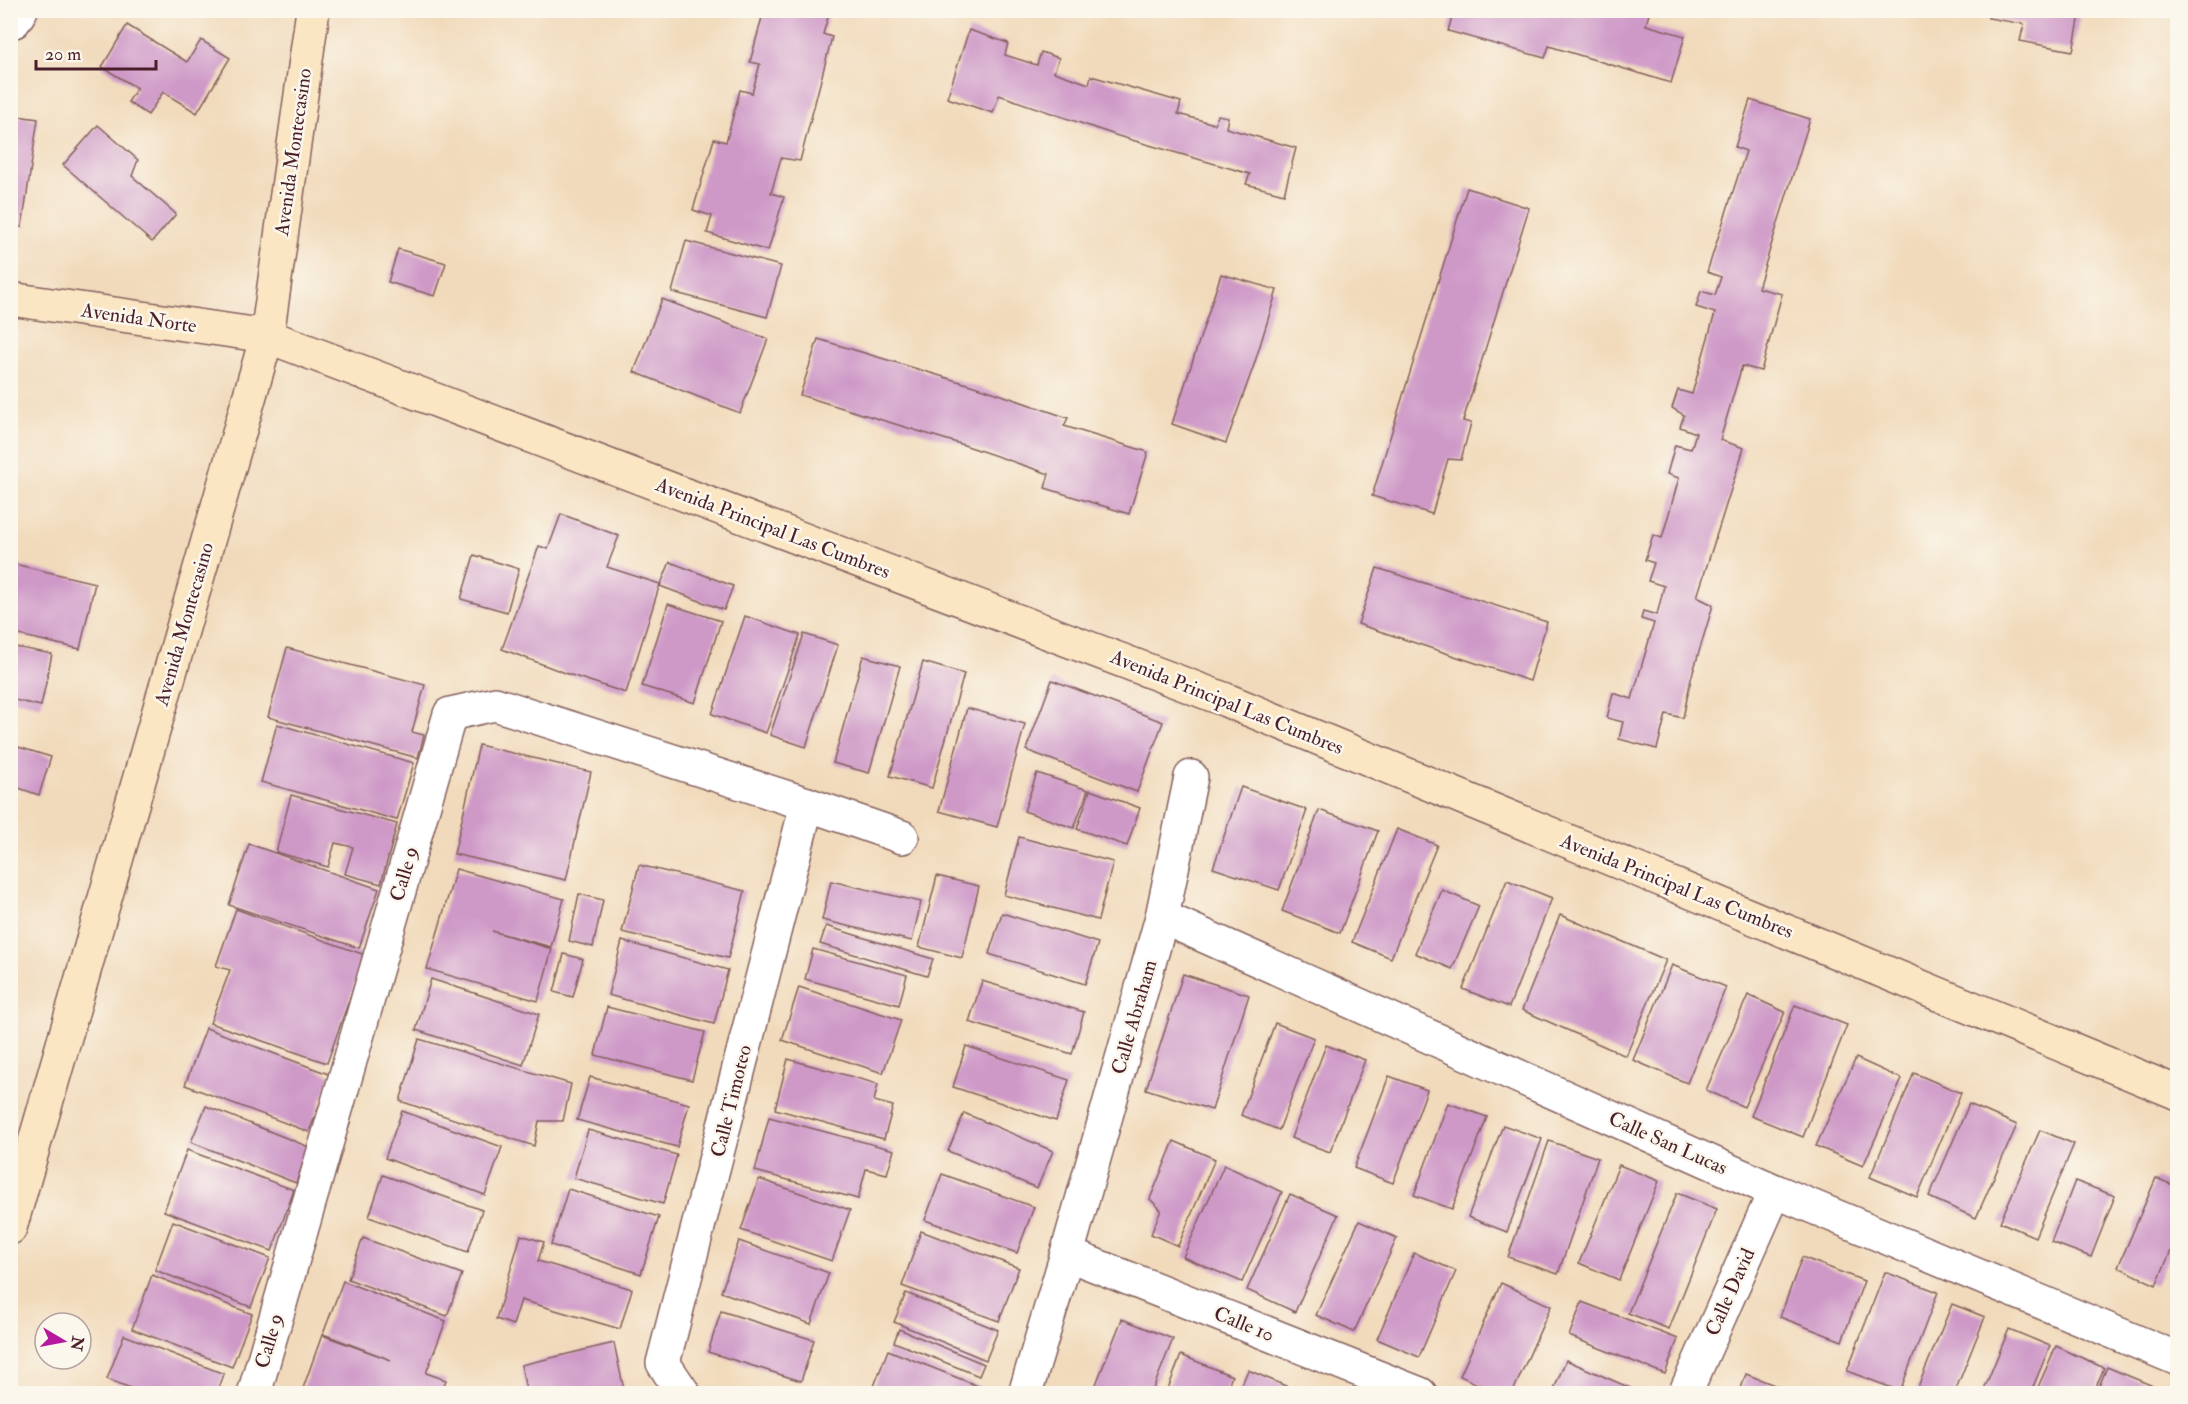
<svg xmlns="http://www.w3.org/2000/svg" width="2188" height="1404" font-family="'IM FELL Double Pica',serif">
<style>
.building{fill:#ce98c7}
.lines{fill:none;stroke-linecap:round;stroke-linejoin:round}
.street-casing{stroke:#84605d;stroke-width:36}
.secondary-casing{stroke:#84605d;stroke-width:36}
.street{stroke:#fff;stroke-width:33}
.secondary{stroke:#fbe6c4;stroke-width:33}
.labels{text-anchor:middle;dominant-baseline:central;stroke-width:5;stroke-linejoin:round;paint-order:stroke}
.street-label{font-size:20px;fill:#4a1f2b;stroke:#fbf7ec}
</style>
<rect width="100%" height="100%" fill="#fbf7ec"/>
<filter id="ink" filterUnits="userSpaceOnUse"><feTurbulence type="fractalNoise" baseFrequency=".0167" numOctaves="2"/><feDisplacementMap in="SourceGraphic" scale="12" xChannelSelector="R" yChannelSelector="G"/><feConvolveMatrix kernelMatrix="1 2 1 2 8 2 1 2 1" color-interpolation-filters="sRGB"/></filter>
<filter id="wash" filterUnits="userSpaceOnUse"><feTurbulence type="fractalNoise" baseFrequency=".008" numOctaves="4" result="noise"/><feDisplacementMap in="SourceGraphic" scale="24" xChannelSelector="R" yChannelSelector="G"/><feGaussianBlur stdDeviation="1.35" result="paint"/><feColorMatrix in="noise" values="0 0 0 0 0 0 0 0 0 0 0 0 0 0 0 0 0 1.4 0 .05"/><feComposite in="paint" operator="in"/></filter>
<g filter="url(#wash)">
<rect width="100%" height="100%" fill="#f1dabb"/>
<g id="blocks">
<g class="building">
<polygon points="170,10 216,10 216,17"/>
<polygon points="764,10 830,10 823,34 832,37 800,161 781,158 771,193 784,197 768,251 707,233 712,216 693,210 714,139 726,142 740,90 752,93 760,64 750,62"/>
<polygon points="1454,10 1650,10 1646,25 1685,36 1671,83 1549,46 1545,58 1448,31"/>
<polygon points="1989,10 2081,10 2073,51 2020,41 2024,24 1988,18"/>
<polygon points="127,25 187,62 201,40 230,58 197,113 163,92 148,115 128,102 137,88 102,67"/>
<polygon points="969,30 1008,43 1005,55 1037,65 1041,52 1059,58 1054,72 1089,84 1091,76 1181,102 1178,114 1215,124 1218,115 1228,117 1226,128 1296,148 1284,194 1246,184 1250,174 1118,136 999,95 993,113 947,98"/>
<polygon points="1750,100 1810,119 1758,288 1782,294 1761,371 1742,366 1720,440 1744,448 1697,597 1713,605 1691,679 1683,718 1666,714 1657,749 1619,739 1623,722 1607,718 1613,693 1632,699 1654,623 1641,619 1643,611 1657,615 1664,586 1648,581 1654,563 1645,560 1653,535 1662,538 1679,478 1667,474 1675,445 1691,449 1696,433 1680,427 1684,415 1672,408 1678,390 1692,394 1715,313 1696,307 1701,291 1715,295 1721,277 1707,272 1746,151 1735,147"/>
<polygon points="10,115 38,119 22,227 10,226"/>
<polygon points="98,125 138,160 132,176 176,214 152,242 63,165"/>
<polygon points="1467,188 1529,208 1463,421 1471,423 1461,460 1448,459 1432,514 1372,496"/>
<polygon points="686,241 781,266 767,317 672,292"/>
<polygon points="398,249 446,263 435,296 388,282"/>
<polygon points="1221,274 1277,290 1254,365 1226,443 1172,424"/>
<polygon points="662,299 768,339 740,413 634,372"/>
<polygon points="818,339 987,390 1068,418 1064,426 1148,452 1129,514 1045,488 1049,474 967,446 800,395"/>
<polygon points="561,514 619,536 607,567 660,584 626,693 568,674 502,649 539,546 548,549"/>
<polygon points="474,555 519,569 507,612 461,599"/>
<polygon points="670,562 733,586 724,610 660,586"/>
<polygon points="10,563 95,583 80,649 10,633"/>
<polygon points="1377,568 1547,622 1530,681 1358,624"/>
<polygon points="668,604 721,621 695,703 642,686"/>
<polygon points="745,616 800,635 766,733 712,714"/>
<polygon points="804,634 838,645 806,747 770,735"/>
<polygon points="10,646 52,654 41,706 10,699"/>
<polygon points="287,648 425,685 412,732 424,735 418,758 268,717"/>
<polygon points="863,656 900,666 869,773 833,763"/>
<polygon points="923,662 964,674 932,788 890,776"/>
<polygon points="1052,680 1163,722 1137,792 1026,750"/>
<polygon points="967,708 1025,724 997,827 939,811"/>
<polygon points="277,724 414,763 397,820 261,782"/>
<polygon points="12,745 51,757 39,795 10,785 10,751"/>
<polygon points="479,745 591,772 566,880 454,854"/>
<polygon points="1037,773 1088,790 1074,828 1024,811"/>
<polygon points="1241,787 1307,810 1279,890 1213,868"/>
<polygon points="1090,790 1140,808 1127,846 1077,829"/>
<polygon points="291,795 397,824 381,884 345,874 353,847 335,843 328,867 276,852"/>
<polygon points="1319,810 1378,831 1340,933 1282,911"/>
<polygon points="1397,829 1437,845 1391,958 1352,942"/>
<polygon points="1019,837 1113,862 1098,920 1004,895"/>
<polygon points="249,844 379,889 359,948 229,905"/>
<polygon points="639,865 745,891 728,958 622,932"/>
<polygon points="456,869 564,899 551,947 492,931 552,949 538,1001 427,969"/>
<polygon points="937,876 979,886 962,958 919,947"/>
<polygon points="1507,880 1552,898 1509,1007 1463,989"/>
<polygon points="831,881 921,902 912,941 822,920"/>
<polygon points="1442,890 1479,906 1452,969 1415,953"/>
<polygon points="579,894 603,900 593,947 569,941"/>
<polygon points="236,909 365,955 327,1063 210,1023 230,970 216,966"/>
<polygon points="1002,913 1098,943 1085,984 989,954"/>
<polygon points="1560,915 1666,960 1626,1056 1522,1010"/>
<polygon points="826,926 933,959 927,976 820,944"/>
<polygon points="622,941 728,970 714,1024 608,995"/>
<polygon points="813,949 907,975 899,1005 805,979"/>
<polygon points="564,954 583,959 573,997 554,992"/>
<polygon points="1672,965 1726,987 1687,1083 1633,1060"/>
<polygon points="1183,974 1249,995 1212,1110 1146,1089"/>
<polygon points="431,979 539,1014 523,1065 416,1030"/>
<polygon points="982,981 1084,1012 1072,1054 969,1022"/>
<polygon points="799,987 901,1020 883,1073 782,1040"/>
<polygon points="1748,995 1785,1012 1744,1107 1706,1090"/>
<polygon points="1795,1005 1847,1025 1803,1137 1751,1116"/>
<polygon points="607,1007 705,1032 692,1080 595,1055"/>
<polygon points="1275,1023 1314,1038 1279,1130 1241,1115"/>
<polygon points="206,1028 331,1075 309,1132 185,1085"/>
<polygon points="419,1039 571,1084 563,1121 539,1121 534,1146 400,1101"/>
<polygon points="1326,1045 1365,1060 1330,1152 1291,1138"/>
<polygon points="966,1046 1069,1080 1056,1121 953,1087"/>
<polygon points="1856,1058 1902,1079 1863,1166 1816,1146"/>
<polygon points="788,1059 878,1084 874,1101 893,1106 884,1139 775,1109"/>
<polygon points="1914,1073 1961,1093 1917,1197 1870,1177"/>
<polygon points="1389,1076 1427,1090 1393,1183 1354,1168"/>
<polygon points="590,1077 689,1104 677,1147 577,1120"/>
<polygon points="1448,1103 1487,1117 1452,1209 1414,1195"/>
<polygon points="1969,1104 2017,1125 1976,1218 1929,1197"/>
<polygon points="206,1106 309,1147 296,1183 191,1142"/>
<polygon points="402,1111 502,1147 485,1195 385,1158"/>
<polygon points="964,1113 1053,1151 1037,1188 948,1151"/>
<polygon points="769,1117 894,1150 887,1174 866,1169 858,1199 755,1171"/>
<polygon points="1503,1125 1542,1139 1507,1232 1468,1217"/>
<polygon points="588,1130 677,1155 663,1204 574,1178"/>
<polygon points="2040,1130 2074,1144 2035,1237 2000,1222"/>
<polygon points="1174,1141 1215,1159 1178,1246 1151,1234 1161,1210 1150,1199"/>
<polygon points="1549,1141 1598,1158 1558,1274 1508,1257"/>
<polygon points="187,1150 294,1190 272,1251 164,1211"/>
<polygon points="1224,1165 1282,1192 1242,1282 1183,1257"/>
<polygon points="1619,1165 1659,1181 1619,1280 1579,1263"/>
<polygon points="942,1174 1034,1207 1017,1253 925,1220"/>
<polygon points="383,1175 482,1210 468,1252 369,1217"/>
<polygon points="2156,1178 2178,1187 2178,1235 2156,1285 2118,1267"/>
<polygon points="759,1179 850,1210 832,1261 741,1230"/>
<polygon points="2075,1181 2115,1196 2091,1257 2051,1242"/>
<polygon points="568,1189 659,1217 641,1274 551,1245"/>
<polygon points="1677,1193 1717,1209 1669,1329 1628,1313"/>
<polygon points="1290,1194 1338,1215 1295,1312 1247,1290"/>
<polygon points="173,1221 270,1258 251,1307 155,1270"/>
<polygon points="1359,1221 1397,1238 1354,1332 1316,1315"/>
<polygon points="921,1231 1019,1268 999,1321 902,1286"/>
<polygon points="521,1235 544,1242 538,1261 632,1289 620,1329 521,1300 513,1325 496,1319"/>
<polygon points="363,1238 462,1274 447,1316 348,1279"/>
<polygon points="739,1241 829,1273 811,1324 721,1292"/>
<polygon points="1414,1253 1456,1271 1419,1357 1377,1339"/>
<polygon points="1802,1257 1864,1281 1842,1341 1780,1317"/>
<polygon points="1885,1272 1938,1292 1900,1391 1847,1371"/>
<polygon points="152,1275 252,1314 232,1367 132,1329"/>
<polygon points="343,1281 446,1321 426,1373 446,1380 441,1394 301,1394 322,1335 391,1360 323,1334"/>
<polygon points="1501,1283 1551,1306 1512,1394 1499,1394 1460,1376"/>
<polygon points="906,1293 998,1330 986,1360 894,1322"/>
<polygon points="1582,1302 1678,1339 1665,1374 1569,1336"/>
<polygon points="1952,1304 1985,1317 1954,1394 1915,1394"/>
<polygon points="721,1311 814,1340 801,1381 708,1352"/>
<polygon points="1122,1319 1173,1339 1151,1394 1092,1394"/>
<polygon points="899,1329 984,1364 979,1376 894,1342"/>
<polygon points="2009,1329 2050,1346 2030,1394 1982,1394"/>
<polygon points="124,1335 224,1374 217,1394 146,1394 107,1379"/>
<polygon points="614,1343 624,1390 609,1394 527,1394 521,1365"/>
<polygon points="2056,1346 2104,1368 2093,1394 2035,1394"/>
<polygon points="888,1350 988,1390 986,1394 871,1394"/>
<polygon points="1181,1355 1232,1376 1225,1394 1166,1394"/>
<polygon points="1566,1360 1644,1394 1552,1394"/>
<polygon points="2107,1367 2170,1393 2170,1394 2096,1394"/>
<polygon points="1248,1370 1288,1387 1285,1394 1238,1394"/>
<polygon points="1746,1374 1795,1393 1795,1394 1739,1394"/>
</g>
</g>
</g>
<g filter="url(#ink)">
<use href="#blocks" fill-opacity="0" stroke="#84605d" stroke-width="1.5"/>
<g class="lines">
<g class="street-casing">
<g id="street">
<polyline points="10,22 14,21 21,10"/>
<polyline points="1162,917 1775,1191 2178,1359"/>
<polyline points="1067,1254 1420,1394"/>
<polyline points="254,1394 450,714 495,704 807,804 902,837"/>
<polyline points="684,1394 663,1363 807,804"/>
<polyline points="1025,1394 1067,1254 1162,917 1191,777"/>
<polyline points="1685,1394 1775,1191"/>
</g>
</g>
<g class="secondary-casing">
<g id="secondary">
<polyline points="10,299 267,336 1226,700 2178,1093"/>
<polyline points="10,1228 267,336 313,10"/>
</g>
</g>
<use href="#street" class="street"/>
<use href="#secondary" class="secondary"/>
</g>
</g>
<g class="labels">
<g class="street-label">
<text transform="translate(293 152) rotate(-82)">Avenida Montecasino</text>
<text transform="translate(139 318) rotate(8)">Avenida Norte</text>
<text transform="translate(773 528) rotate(21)">Avenida Principal Las Cumbres</text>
<text transform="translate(184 624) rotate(-74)">Avenida Montecasino</text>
<text transform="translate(1227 702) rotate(22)">Avenida Principal Las Cumbres</text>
<text transform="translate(404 874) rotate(-74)">Calle 9</text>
<text transform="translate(1677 886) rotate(22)">Avenida Principal Las Cumbres</text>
<text transform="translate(1134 1017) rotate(-74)">Calle Abraham</text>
<text transform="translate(731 1101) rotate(-76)">Calle Timoteo</text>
<text transform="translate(1668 1143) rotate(24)">Calle San Lucas</text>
<text transform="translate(1730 1292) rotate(-66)">Calle David</text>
<text transform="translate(1244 1324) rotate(22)">Calle 10</text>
<text transform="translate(269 1341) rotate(-74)">Calle 9</text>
</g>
</g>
<rect width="2188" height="1404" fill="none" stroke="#fbf7ec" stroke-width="36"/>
<g transform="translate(63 1341) rotate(100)"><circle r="28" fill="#fbf7ec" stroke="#b4a19f" stroke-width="1.5"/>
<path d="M0-4.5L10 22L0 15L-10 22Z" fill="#b5179e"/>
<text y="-9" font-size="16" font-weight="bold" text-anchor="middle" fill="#4a1f2b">N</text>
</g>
<path d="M36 60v9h120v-9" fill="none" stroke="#4a1f2b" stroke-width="3"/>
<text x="45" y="60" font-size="18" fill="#4a1f2b" stroke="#fbf7ec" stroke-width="4.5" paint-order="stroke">20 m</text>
</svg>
